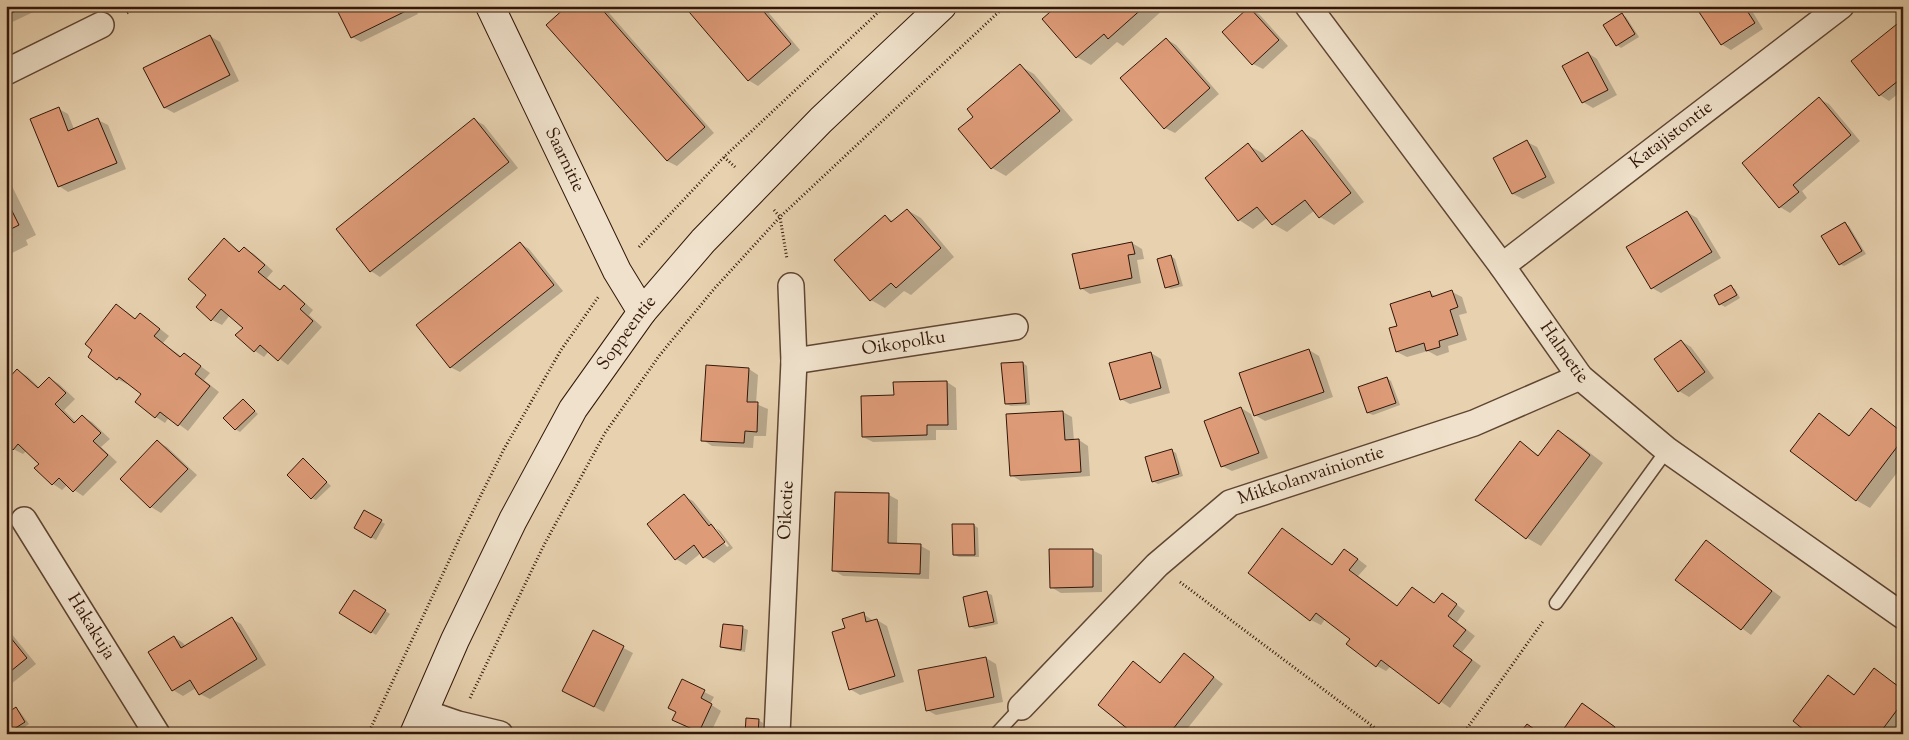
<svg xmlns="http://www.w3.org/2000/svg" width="1909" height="740" font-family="'Sorts Mill Goudy',serif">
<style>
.shadow{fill:#0003}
.building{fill:#de9b78;stroke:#321608}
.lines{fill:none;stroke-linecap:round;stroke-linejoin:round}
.lane-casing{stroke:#5f4532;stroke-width:15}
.street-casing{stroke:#5f4532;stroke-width:28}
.secondary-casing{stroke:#321608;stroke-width:30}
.path{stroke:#321608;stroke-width:3;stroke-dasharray:1 2.5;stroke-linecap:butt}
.lane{stroke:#efe1cb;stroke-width:12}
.street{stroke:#efe1cb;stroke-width:25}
.secondary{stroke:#efe1cb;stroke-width:28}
.labels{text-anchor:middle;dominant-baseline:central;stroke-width:4;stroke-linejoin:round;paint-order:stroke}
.street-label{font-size:18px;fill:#321608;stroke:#efe1cb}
</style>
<rect width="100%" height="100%" fill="#e7d1af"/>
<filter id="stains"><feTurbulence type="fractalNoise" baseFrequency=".004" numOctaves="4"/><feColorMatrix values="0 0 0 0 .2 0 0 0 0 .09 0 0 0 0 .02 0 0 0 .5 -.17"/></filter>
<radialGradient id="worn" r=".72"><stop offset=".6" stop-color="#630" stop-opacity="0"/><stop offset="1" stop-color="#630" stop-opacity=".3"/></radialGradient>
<g class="shadow">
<polygon points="6,6 46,6 6,25"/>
<polygon points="337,6 414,6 418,14 361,42 352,37"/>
<polygon points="569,6 603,6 714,133 677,166 667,161"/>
<polygon points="686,6 763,6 800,50 758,86 748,80"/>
<polygon points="1058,6 1163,6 1165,8 1123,46 1117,42 1091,65 1077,57 1044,19"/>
<polygon points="1710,6 1749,6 1763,29 1731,50 1721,44"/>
<polygon points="1249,9 1259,14 1288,46 1263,69 1253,64"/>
<polygon points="1622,15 1626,17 1639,37 1621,48 1617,45"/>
<polygon points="1897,26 1903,29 1903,90 1889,101 1880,95"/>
<polygon points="210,36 220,42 239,81 174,113 165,108"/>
<polygon points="1166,39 1176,45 1219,94 1175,133 1165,128"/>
<polygon points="1588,53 1597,59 1617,95 1593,108 1583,102"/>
<polygon points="1020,66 1034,74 1073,120 1006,176 992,168 960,130 974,117"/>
<polygon points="1819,99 1829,104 1860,141 1802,191 1807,198 1790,213 1780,207 1743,163"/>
<polygon points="59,109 68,114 74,129 98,120 108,125 126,169 68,192 59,186"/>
<polygon points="475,120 484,125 518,168 380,277 371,271"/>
<polygon points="1302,132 1316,140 1364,202 1334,225 1320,217 1315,210 1287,232 1273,224 1267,218 1253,229 1239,220 1206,178 1248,145 1262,153 1267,159"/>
<polygon points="1527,142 1537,147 1555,183 1523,199 1513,194 1495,158"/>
<polygon points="6,180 10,182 36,235 26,240 28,245 6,256"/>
<polygon points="907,210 921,218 954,257 911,295 904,291 885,308 871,300 885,216 894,222"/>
<polygon points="1687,212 1697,218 1721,258 1661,293 1652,288"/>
<polygon points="1845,224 1849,226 1866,254 1844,266 1839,264"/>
<polygon points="224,240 241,252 244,248 254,254 273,271 267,278 281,290 284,287 293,292 313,310 309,315 322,327 288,365 269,351 264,357 255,351 244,328 230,315 222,325 212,320 197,307 208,295"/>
<polygon points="520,243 529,249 563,291 460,372 450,367"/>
<polygon points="1132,243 1142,249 1144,259 1137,260 1141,283 1090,294 1081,288"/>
<polygon points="1171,256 1175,259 1183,286 1171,289 1166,287"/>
<polygon points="1731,287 1735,289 1740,298 1725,307 1720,304 1715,296"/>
<polygon points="1452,292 1462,297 1467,313 1459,315 1467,340 1448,346 1449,352 1437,356 1428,351 1407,357 1397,352 1390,329 1398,326 1430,293 1437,297"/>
<polygon points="6,304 12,317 6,320"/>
<polygon points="117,305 136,319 140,315 149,320 169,336 163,343 182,357 184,354 210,373 204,380 219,392 188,431 169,417 165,423 156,417 143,394 128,382 127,384 117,379"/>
<polygon points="1681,341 1691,347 1714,378 1689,397 1679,391 1656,360"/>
<polygon points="1309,350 1319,356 1333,397 1265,421 1255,415"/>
<polygon points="1151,353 1161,359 1170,393 1130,404 1121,399"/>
<polygon points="1023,363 1027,366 1030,405 1011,406 1006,404"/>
<polygon points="749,369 758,375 756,404 768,409 766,436 754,436 753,448 712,446 703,440"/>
<polygon points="18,371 27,376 40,388 49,378 59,384 75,399 64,410 77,423 83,417 92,422 110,439 101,447 117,462 83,496 67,485 62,490 53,484 36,468 41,464 27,450 23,454 13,449"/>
<polygon points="1387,378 1391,381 1400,405 1373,415 1368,413 1359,388"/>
<polygon points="947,382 956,388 957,430 936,430 936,440 873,442 863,437 895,396"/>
<polygon points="243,400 258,414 240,432 235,429"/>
<polygon points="1241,408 1251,414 1268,458 1232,471 1222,466"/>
<polygon points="1871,410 1903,432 1903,465 1870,508 1856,500 1819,415 1851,436"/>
<polygon points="1063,412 1072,417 1074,441 1079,440 1088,446 1090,476 1021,481 1011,475"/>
<polygon points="1558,431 1572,439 1603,463 1541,546 1527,538 1520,443 1540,456"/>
<polygon points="158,442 167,447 197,475 161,513 151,507 122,479"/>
<polygon points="1172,451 1176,453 1183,476 1158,484 1153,481"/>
<polygon points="303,460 331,486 316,500 311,498"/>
<polygon points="889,495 898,500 897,545 921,546 930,551 929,579 843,576 833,570"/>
<polygon points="684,496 693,501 715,528 712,528 727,547 729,546 716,528 720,531 733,548 714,563 704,557 701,553 686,565 676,559"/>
<polygon points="364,511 385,524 376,540 355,528"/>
<polygon points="974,525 978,528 979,557 959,557 954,555"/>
<polygon points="1282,530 1333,566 1345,550 1354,556 1367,566 1358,576 1399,607 1412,588 1435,604 1451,600 1465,611 1457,622 1475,636 1462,652 1481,666 1450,708 1391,666 1386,671 1377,666 1352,638 1325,619 1321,625 1311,620 1250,573"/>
<polygon points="1706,542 1781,597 1751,635 1677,580"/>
<polygon points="1092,550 1102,555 1102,592 1061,593 1051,587"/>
<polygon points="354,591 390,614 376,635 341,612"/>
<polygon points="987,593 992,595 998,624 975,629 970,626"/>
<polygon points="863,614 874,621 877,620 887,626 904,682 860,695 850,689 846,629"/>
<polygon points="232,619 241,624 266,665 210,699 200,694 196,688 183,696 173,690 174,637 183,643 186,647"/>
<polygon points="724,625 743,628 748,630 745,652 726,649 722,647"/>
<polygon points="6,627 36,664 6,688"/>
<polygon points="593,632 633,653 604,712 573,696"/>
<polygon points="1185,655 1223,684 1183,734 1136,734 1134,663 1162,684"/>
<polygon points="986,658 996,664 1003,702 936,715 927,710"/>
<polygon points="1875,670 1903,689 1903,728 1898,734 1811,734 1829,677 1855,695"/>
<polygon points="683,681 714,697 710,704 721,711 710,734 702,734 683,725 677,712"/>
<polygon points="1582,704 1592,710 1624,734 1561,734"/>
<polygon points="16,709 20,712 29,724 15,734 6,734"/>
<polygon points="758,720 763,723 762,734 746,734"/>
</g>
<g class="building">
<polygon points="6,6 26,6 6,16"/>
<polygon points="335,6 408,6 410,9 351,38"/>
<polygon points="567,6 599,6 705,127 667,161 546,25"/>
<polygon points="684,6 759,6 791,44 748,81"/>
<polygon points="1057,6 1145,6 1108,39 1104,34 1076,58 1042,19"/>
<polygon points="1708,6 1744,6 1755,23 1721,45 1699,12"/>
<polygon points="1249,7 1279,40 1252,65 1222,32"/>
<polygon points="1622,13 1635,34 1616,46 1603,25"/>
<polygon points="1897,24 1903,31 1903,77 1879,96 1851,61"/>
<polygon points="210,35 230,75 164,108 143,68"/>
<polygon points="1166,38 1210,88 1164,129 1120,78"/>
<polygon points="1588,52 1608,90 1582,103 1562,66"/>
<polygon points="1020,64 1060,111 991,169 958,129 973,117 967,109"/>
<polygon points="1819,97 1851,135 1793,185 1799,192 1779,208 1742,163"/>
<polygon points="59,107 68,131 98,118 117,163 58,187 30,119"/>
<polygon points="474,118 509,162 370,272 336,229"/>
<polygon points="1302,130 1351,193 1319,218 1305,200 1272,225 1257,207 1238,221 1205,178 1248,143 1262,162"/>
<polygon points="1527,140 1546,177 1512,194 1493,158"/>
<polygon points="6,199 19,225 9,230 12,235 6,238"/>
<polygon points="907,209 941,248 896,288 891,283 870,301 834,260 885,215 891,222"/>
<polygon points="1687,211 1712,252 1651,289 1626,247"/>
<polygon points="1845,222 1862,251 1839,265 1821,236"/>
<polygon points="224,238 239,252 244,247 265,265 258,272 280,290 284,285 305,304 300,309 313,321 278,361 260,345 254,352 235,335 243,328 221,309 211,321 196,307 206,295 188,279"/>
<polygon points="520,242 554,285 450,368 416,325"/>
<polygon points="1132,242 1135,254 1128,255 1132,278 1080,289 1072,254"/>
<polygon points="1171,255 1179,284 1165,288 1157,259"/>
<polygon points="1731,285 1737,295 1719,305 1714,295"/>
<polygon points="1452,290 1458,307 1450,310 1458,335 1439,341 1440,347 1426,351 1424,343 1396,352 1389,328 1397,326 1390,304 1430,291 1432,297"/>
<polygon points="116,304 135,319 140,313 160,329 154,336 180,357 184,353 201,366 195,374 210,386 178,426 160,412 155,418 135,402 141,394 119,377 117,380 88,357 92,350 85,344"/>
<polygon points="1681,340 1705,372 1678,392 1654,359"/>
<polygon points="1309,349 1324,392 1254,416 1239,373"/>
<polygon points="1151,352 1161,388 1120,400 1109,363"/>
<polygon points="1023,362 1026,403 1005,404 1001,363"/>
<polygon points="706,365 749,368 747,402 758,402 757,432 745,431 744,443 701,441"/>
<polygon points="17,369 38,388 49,377 66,393 55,404 74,423 82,415 101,433 93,441 108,455 73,492 59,478 52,485 34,468 39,464 18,444 13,450 6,443 6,381"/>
<polygon points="1387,377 1396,403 1367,413 1358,387"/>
<polygon points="947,381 948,425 927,425 927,435 862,437 861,396 894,395 893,382"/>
<polygon points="243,399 255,411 235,430 223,418"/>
<polygon points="1241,407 1259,453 1221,467 1204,421"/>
<polygon points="1871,408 1903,433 1903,439 1856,501 1790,451 1819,413 1849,436"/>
<polygon points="1063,411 1065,440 1079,439 1081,472 1010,476 1006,414"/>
<polygon points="1558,430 1590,455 1526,539 1475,500 1520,441 1538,456"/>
<polygon points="157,440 188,469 150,508 120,479"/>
<polygon points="1172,449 1179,474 1152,482 1145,457"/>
<polygon points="303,458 327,482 311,499 287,475"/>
<polygon points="835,492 889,493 888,543 921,544 920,574 832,571"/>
<polygon points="684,494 709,526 711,524 725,542 703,558 694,545 675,560 647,524"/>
<polygon points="364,510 382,520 371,538 354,528"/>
<polygon points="952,524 974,524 975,555 953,555"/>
<polygon points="1282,528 1332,565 1344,549 1358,559 1349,570 1397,606 1412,587 1434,603 1442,593 1457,604 1448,616 1466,630 1453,646 1472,660 1439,704 1381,660 1376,667 1346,644 1350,639 1316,613 1310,621 1248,573"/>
<polygon points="1706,540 1772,591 1741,630 1675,580"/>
<polygon points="1049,549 1093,549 1093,587 1050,588"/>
<polygon points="354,590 386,610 371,633 339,613"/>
<polygon points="987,591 994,622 969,627 963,597"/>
<polygon points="864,612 866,622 877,619 895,676 849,690 832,632 845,628 842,619"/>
<polygon points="232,617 257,659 199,695 190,680 172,691 148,652 174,636 181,648"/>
<polygon points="723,624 743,626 741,650 720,647"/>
<polygon points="593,630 624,646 594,707 562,691"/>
<polygon points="6,632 27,658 6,675"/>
<polygon points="1184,653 1214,677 1169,734 1134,734 1098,705 1133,661 1160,683"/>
<polygon points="986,657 994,697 926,711 918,670"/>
<polygon points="1874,668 1903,690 1903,702 1879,734 1809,734 1793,721 1828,675 1854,695"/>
<polygon points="682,679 705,690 701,698 712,704 699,732 672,720 676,712 668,708"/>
<polygon points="1582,703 1615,727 1611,734 1560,734"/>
<polygon points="16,707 25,722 6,734 6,714"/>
<polygon points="746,718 759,719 758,734 745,734"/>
<polygon points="1527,724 1541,734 1519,734"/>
</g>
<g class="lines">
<g class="lane-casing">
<g id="lane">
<polyline points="1556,603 1667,450"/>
<polyline points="996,734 1021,707"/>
</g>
</g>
<g class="street-casing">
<g id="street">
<path id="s1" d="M1308,6L1502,266L1580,377L1667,450L1903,616"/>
<polyline points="6,72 101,25"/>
<path id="s2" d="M1502,266L1841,6"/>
<path id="s3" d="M794,361L1015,327"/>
<path id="s4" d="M24,520L157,734"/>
<path id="s5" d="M1021,707L1157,565L1230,503L1474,423L1580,377"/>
<polyline points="423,712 458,724 500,734"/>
<path id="s6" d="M777,734L794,361L791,286"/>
</g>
</g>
<g class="secondary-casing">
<g id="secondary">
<path id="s7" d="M490,6L617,271L642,312"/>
<path id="s8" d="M414,734L455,640L513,520L573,409L642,312L703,241L821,120L942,6"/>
</g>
</g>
<g class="path">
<polyline points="127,13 139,6"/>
<polyline points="724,157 735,167"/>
<polyline points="774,210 780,217 787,259"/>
<polyline points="639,247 724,157 885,6"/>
<polyline points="1180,582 1383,734"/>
<polyline points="470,698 544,545 605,433 659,356 714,289 780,217 1005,6"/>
<polyline points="368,734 462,533 504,449 561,350 599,296"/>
<polyline points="1367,734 1372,726"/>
<polyline points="1463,734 1544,620"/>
</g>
<use href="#lane" class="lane"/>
<use href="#street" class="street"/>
<use href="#secondary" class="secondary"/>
</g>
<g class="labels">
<g class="street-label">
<text stroke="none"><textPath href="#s2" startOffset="214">Katajistontie</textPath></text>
<text stroke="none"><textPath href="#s7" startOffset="171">Saarnitie</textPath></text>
<text stroke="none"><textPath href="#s8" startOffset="455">Soppeentie</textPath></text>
<text stroke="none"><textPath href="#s3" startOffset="111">Oikopolku</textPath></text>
<text stroke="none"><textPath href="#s1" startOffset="431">Halmetie</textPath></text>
<text stroke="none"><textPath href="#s5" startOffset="378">Mikkolanvainiontie</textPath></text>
<text stroke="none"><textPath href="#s6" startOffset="224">Oikotie</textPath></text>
<text stroke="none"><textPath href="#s4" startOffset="126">Hakakuja</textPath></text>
</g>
</g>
<rect width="1909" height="740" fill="none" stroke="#e7d1af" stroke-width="25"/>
<rect x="8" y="8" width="1894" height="725" fill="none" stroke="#321608" stroke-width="2.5"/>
<rect x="12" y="12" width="1884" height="715" fill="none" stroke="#321608"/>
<rect width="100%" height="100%" filter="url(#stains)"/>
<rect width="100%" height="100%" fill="url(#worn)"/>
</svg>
